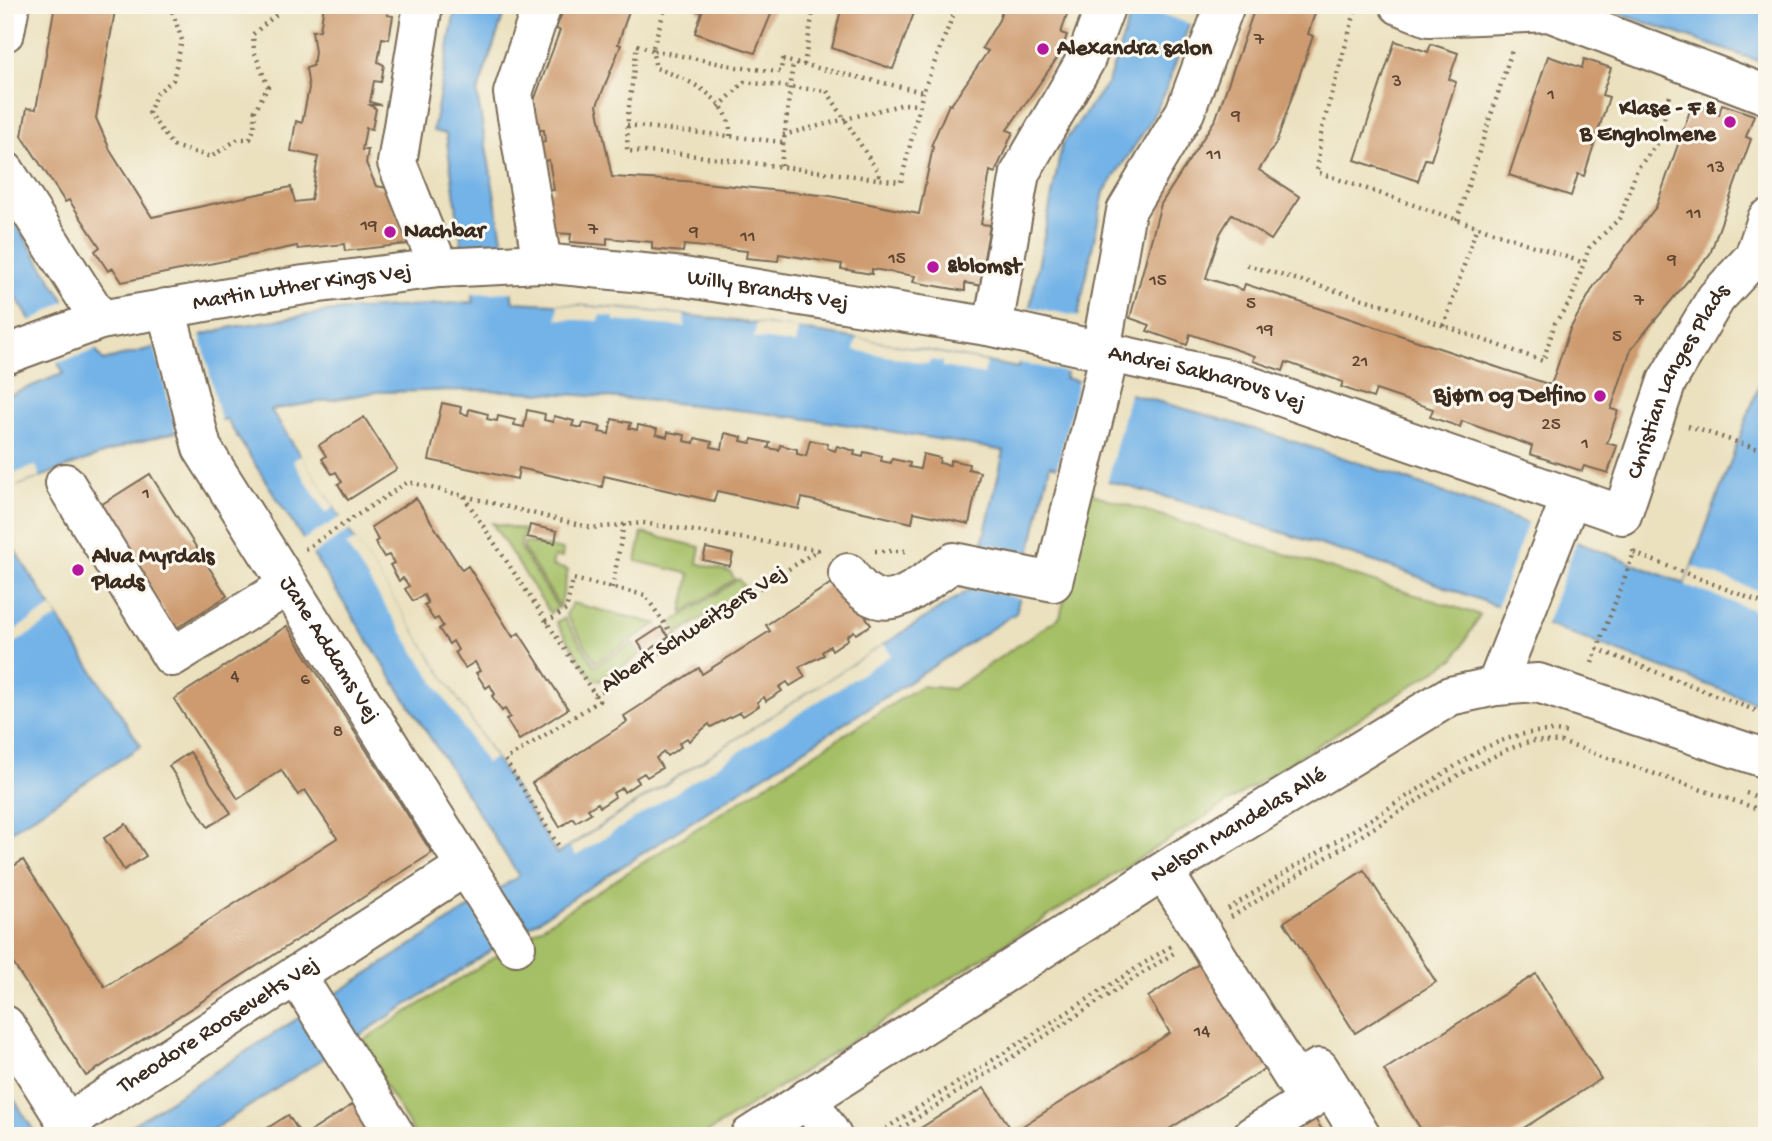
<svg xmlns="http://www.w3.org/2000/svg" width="1772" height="1141" font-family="'Gochi Hand',sans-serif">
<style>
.green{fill:#a4bf65;stroke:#707442;stroke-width:2}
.water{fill:#73b3e7;stroke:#576e82;stroke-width:2;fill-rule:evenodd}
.pier{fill:#ebe1bf}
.building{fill:#ce9b6f}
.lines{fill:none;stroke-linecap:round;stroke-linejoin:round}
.minor-casing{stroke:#796a56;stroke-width:42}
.path{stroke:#796a56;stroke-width:4.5;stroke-dasharray:2 5;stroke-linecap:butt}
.minor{stroke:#fff;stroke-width:38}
.poi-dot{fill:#b5179e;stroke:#fbf7ec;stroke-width:2.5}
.labels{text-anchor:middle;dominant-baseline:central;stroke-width:6;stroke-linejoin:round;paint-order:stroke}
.number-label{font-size:19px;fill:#604632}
.poi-label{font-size:23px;font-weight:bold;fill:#3b2a1e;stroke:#fbf7ec;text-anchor:start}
.street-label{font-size:23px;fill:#3b2a1e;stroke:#fbf7ec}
</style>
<rect width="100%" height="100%" fill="#fbf7ec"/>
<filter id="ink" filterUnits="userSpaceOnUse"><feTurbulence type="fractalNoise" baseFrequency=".0143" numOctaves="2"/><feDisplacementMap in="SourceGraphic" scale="14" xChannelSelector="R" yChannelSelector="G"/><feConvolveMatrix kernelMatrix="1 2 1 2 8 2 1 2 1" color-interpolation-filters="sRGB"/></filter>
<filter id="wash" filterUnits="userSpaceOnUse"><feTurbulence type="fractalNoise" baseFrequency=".00686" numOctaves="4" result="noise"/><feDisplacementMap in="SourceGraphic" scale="28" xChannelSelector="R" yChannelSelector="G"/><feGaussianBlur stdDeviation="1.57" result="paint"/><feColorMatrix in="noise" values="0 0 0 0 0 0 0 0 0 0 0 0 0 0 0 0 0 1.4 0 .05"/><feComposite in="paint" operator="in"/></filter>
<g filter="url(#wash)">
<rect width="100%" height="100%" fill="#ebe1bf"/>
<g class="green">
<polygon points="1089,493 1480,615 1455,658 702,1136 416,1136 359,1043 921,686 953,689 1060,617"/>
<polygon points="492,523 524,530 520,548 558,608 550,613"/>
<polygon points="642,533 700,547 697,563 730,572 735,579 682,613 690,574 636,561"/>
<polygon points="525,542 563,550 562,558 554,557 552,566 568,570 560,607 523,548"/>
<polygon points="739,579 746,590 677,634 671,623"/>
<polygon points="572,603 657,624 596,662 566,615"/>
<polygon points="564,618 595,666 633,643 640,655 600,681 592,678 556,622"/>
</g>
<g class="water">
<path d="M456,5H507L477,94L513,302C683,309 851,334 1018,368L1062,145L1108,82L1134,5H1196L1165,92L1149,124L1104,192L1065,378C1277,427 1483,505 1685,584L1767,364V707L1400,570L1205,508L1050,465L1016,613L203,1136H115L519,876L226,419L127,445L5,490V397L64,373L5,280V207L103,361L232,327L333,311L474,302L462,247L446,134L433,131ZM476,390C654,395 829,419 1004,451L972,588L557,854L271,410L377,392Z"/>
<polygon points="1594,5 1767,5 1767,64"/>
<polygon points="5,535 141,746 5,835"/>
<polygon points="5,1085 37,1136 5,1136"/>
</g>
<g class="pier">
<polygon points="1135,5 1190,5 1198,8 1193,25"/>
<polygon points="506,247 514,292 469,294 461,259"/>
<polygon points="68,299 99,349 54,364 29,323"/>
<polygon points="558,304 684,315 685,327 614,321 614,317 600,315 599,321 557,319"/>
<polygon points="1027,306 1081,317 1070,373 1016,362"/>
<polygon points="756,324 798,329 795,344 754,338"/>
<polygon points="200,333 222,424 177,435 154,344"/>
<polygon points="857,338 986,362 984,375 943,367 943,362 930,360 928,364 854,350"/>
<polygon points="1079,378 1130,390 1107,484 1056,471"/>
<polygon points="301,455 334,507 326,513 293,461"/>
<polygon points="36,466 40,477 5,490 5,476"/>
<polygon points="344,515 352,529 309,557 299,542"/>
<polygon points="1528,522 1577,540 1545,627 1496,609"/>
<polygon points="356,540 495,758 486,763 346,545"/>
<polygon points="979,542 1033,554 1023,599 968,587"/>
<polygon points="1692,566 1767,594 1767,615 1685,585"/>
<polygon points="52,607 58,617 5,649 5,636"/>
<polygon points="884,644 891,655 576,856 570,847"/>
</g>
<g id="blocks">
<g class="building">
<polygon points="55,5 116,5 96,118 111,152 152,217 291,187 295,202 311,200 318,157 291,151 296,121 302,123 309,88 306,68 313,66 315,52 312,31 320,30 324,5 389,5 387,15 393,16 389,39 382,38 378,62 384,65 381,82 374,81 370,102 381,105 370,105 376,109 372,129 366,128 362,150 368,150 366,163 376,186 387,188 408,244 345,251 344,244 298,249 297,246 122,282 113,268 108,271 95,251 100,247 69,200 65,202 22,136 27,108 36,109"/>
<polygon points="565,5 631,5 618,44 621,45 597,105 612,177 685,181 830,196 919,214 933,147 931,146 949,104 951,105 988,51 982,48 999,20 1004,5 1070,5 1061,33 1067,35 1060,54 1007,130 1013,132 995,173 990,171 981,224 990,225 984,258 994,260 989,287 965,283 965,291 913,282 915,276 872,269 872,274 841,269 842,264 779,254 778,261 746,258 747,251 684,245 683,252 652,249 652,242 607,238 607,245 570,242 571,234 552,233 545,192 554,190 549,160 544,161 541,143 545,142 544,130 539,130 534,101 560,30 556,29"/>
<polygon points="699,5 775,5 755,53 695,33 702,12 697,11"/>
<polygon points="842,5 917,5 893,69 832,48"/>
<polygon points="1256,5 1304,5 1316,10 1308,34 1313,36 1276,143 1259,170 1300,197 1271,240 1232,214 1220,234 1206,278 1243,290 1245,284 1551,385 1570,329 1594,286 1656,207 1692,105 1719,115 1722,104 1754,115 1746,137 1751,139 1710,254 1631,349 1611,409 1618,411 1607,443 1617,446 1608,473 1584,466 1582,471 1530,454 1532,446 1462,421 1460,427 1430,417 1433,409 1376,390 1373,398 1341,387 1343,382 1286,362 1283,371 1253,361 1255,356 1190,334 1187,345 1147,331 1150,325 1130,318 1161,204 1216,118"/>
<polygon points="1395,41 1428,52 1431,44 1458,53 1449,79 1456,82 1431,160 1425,159 1418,181 1355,160"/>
<polygon points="1548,56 1582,68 1584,59 1611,68 1602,95 1609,97 1584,176 1578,174 1571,196 1509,175"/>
<polygon points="442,403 461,407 460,413 468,415 469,409 488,414 487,419 497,421 498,416 515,420 514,425 524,427 527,410 545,414 544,420 553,422 554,416 574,421 572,426 582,428 583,423 601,427 599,432 609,434 612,419 631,423 629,428 637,430 638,425 657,429 656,434 667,437 668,432 685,435 684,441 694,443 695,438 712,442 711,447 722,449 725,433 742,437 741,441 751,443 752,439 770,443 768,448 779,450 780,445 797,449 797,454 806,456 810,440 828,444 827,448 835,451 837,446 855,451 854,455 863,457 864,452 882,456 881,461 891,463 892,459 910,463 909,467 920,469 923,454 940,458 939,463 950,465 950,460 969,464 968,469 980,472 969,524 914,512 912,523 802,498 799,509 717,491 714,501 604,476 602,487 519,468 517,479 429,460"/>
<polygon points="364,417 397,469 348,500 338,484 342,482 336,472 332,474 322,459 326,456 319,445"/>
<polygon points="150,474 227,596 175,629 99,506"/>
<polygon points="416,498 462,570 468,566 513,637 519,633 568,709 519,740 506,719 510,717 505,709 502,711 492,696 495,694 490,685 486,688 476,673 480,671 475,662 465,668 455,652 458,650 453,641 449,644 439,629 443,626 438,618 434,620 424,605 428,603 424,595 413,601 405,589 409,586 403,578 399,581 390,565 394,563 389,555 384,557 375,542 378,540 371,527"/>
<polygon points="530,525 557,531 555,543 527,537"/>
<polygon points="706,548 733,554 730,566 703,560"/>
<polygon points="841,577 871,625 856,634 854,631 847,636 848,639 832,650 830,646 822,652 824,655 799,667 805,677 790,686 787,682 779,687 782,691 766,701 764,697 757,702 759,706 743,716 740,712 711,727 709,724 689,741 687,738 679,743 681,747 667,756 664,752 656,758 662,768 647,777 644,773 636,778 639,782 624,792 622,788 613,793 615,797 600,807 598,803 588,809 591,813 576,822 573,818 560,827 532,783 627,722 624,716 699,668 702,674 770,631 766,625"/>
<polygon points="287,626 432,853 86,1076 5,951 5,872 23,860 105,987 337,838 305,790 298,795 281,770 238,799 174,699"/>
<polygon points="661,627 669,637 645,653 638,642"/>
<polygon points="190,752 231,813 208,827 169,766"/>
<polygon points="126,824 146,856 124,870 104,838"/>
<polygon points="1364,870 1436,982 1355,1033 1284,922"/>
<polygon points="1202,962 1268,1067 1158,1136 908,1136 984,1088 1013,1132 1170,1033 1148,997"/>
<polygon points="1536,974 1601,1079 1511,1136 1425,1136 1384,1070"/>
<polygon points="361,1099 385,1136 304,1136"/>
<polygon points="288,1115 302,1136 255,1136"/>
<polygon points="1314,1117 1326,1136 1285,1136"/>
</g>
</g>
</g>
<g filter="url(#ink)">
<use href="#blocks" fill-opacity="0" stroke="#796a56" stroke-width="2"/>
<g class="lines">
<g class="minor-casing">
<g id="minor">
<polyline points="423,5 397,163 439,268"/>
<polyline points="1399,5 1429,17 1549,12 1767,95"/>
<polyline points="5,32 10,5"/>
<polyline points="5,171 100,320"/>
<polyline points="542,263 513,93 542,5"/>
<path id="s1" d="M166,308L202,448L516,946"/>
<polyline points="993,327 1020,173 1085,61 1106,5"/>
<polyline points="1101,350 1126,211 1185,112 1225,5"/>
<path id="s2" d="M5,355L100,320L304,285L439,268L542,263L683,277L993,327L1233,380L1622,515L1667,381L1716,298L1754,257L1767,219"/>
<polyline points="65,483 172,657 289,585"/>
<path d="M848,573C883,626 914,588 954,562L1053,582L1110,352"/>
<polyline points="1496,686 1571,497"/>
<polyline points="1164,872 1296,1082 1319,1068 1361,1136"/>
<polyline points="296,975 396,1136"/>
<path id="s3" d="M5,1025L67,1123L466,866"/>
<polyline points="808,1098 832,1136"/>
<path id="s4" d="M750,1136L1178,862L1450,696L1496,686L1538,683L1767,759"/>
<polyline points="1252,1136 1330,1087"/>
</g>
</g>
<g class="path">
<polyline points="170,5 182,40 173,80 156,94 149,113 173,146 211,157 238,139 250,139 254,129 255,110 268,87 254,51 253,34 278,13 278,5"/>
<polyline points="666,5 652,50 737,67 780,72 783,60 923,92 957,5"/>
<polyline points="1160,5 1186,14"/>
<polyline points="1357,5 1321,132 1317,172 1584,263"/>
<polyline points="804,65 814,5"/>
<polyline points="719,107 744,82 827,91 879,174 879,179"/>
<polyline points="627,125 783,142"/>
<polyline points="783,135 904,104 918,105"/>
<path d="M730,136C733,98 685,78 656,68L652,50L637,45L628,115L627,151L682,154L901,182L923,92"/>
<polyline points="781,166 793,63"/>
<polyline points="1457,220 1513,47"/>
<polyline points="1247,265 1391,307 1543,361 1555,323 1571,300 1589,248 1620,218 1637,169 1658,143 1670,96"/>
<polyline points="1444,326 1477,226"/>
<polyline points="1688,426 1767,452"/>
<polyline points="305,549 408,482 592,528 643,523 818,550 595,695 462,494"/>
<polyline points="875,551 908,551"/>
<polyline points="1634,553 1767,605"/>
<polyline points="612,588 624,524"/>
<polyline points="546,622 566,610 573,579 645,595 677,642"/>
<polyline points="1597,649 1767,715"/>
<polyline points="1592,663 1634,553 1632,547"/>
<polyline points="1746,793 1767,800"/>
<polyline points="558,845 505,760 599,701 595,695"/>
<path d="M1228,909L1484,748C1512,736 1538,727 1569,733"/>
<polyline points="1231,917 1460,774 1506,750 1531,741 1561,742 1767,812"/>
<polyline points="874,1136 1171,946"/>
<polyline points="889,1136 1174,953"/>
</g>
<use href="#minor" class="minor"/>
</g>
</g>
<g class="poi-dot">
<circle cx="1043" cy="49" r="7"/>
<circle cx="1730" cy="122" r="7"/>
<circle cx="390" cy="232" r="7"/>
<circle cx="933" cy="267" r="7"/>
<circle cx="1600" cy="396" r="7"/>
<circle cx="78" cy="570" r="7"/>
</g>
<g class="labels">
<g class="number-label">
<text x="1259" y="40">7</text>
<text x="1397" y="82">3</text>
<text x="1551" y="95">1</text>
<text x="1236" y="116">9</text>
<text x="1214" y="155">11</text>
<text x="1716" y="168">13</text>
<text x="1694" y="214">11</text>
<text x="369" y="226">19</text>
<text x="593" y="230">7</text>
<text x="694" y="232">9</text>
<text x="748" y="237">11</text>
<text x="897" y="259">15</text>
<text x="1672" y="260">9</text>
<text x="1158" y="281">15</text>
<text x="1639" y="301">7</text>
<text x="1251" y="304">5</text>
<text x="1265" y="330">19</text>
<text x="1617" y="337">5</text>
<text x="1360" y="362">21</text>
<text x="1551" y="425">25</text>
<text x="1585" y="444">1</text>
<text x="146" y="494">1</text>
<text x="235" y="677">4</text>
<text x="305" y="680">6</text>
<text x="338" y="732">8</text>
<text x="1202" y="1032">14</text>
</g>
<g class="poi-label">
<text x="1057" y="49">Alexandra salon</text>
<text x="1716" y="109" text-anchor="end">Klase - F &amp;<tspan x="1716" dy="26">B Engholmene</tspan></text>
<text x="404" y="232">Nachbar</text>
<text x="947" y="267">&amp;blomst</text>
<text x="1586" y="396" text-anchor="end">Bjørn og Delfino</text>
<text x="92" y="557">Alva Myrdals<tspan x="92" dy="26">Plads</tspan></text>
</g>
<g class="street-label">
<text stroke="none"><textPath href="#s2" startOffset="306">Martin Luther Kings Vej</textPath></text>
<text stroke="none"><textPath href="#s2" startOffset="775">Willy Brandts Vej</textPath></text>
<text stroke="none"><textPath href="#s2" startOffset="1223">Andrei Sakharovs Vej</textPath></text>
<text stroke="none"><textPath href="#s2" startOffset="1806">Christian Langes Plads</textPath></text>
<text transform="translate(694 630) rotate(-33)">Albert Schweitzers Vej</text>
<text stroke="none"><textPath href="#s1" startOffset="383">Jane Addams Vej</textPath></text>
<text stroke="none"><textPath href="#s4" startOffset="579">Nelson Mandelas Allé</textPath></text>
<text stroke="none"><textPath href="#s3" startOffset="296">Theodore Roosevelts Vej</textPath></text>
</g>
</g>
<rect width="1772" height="1141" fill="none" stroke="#fbf7ec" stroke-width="28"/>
</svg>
